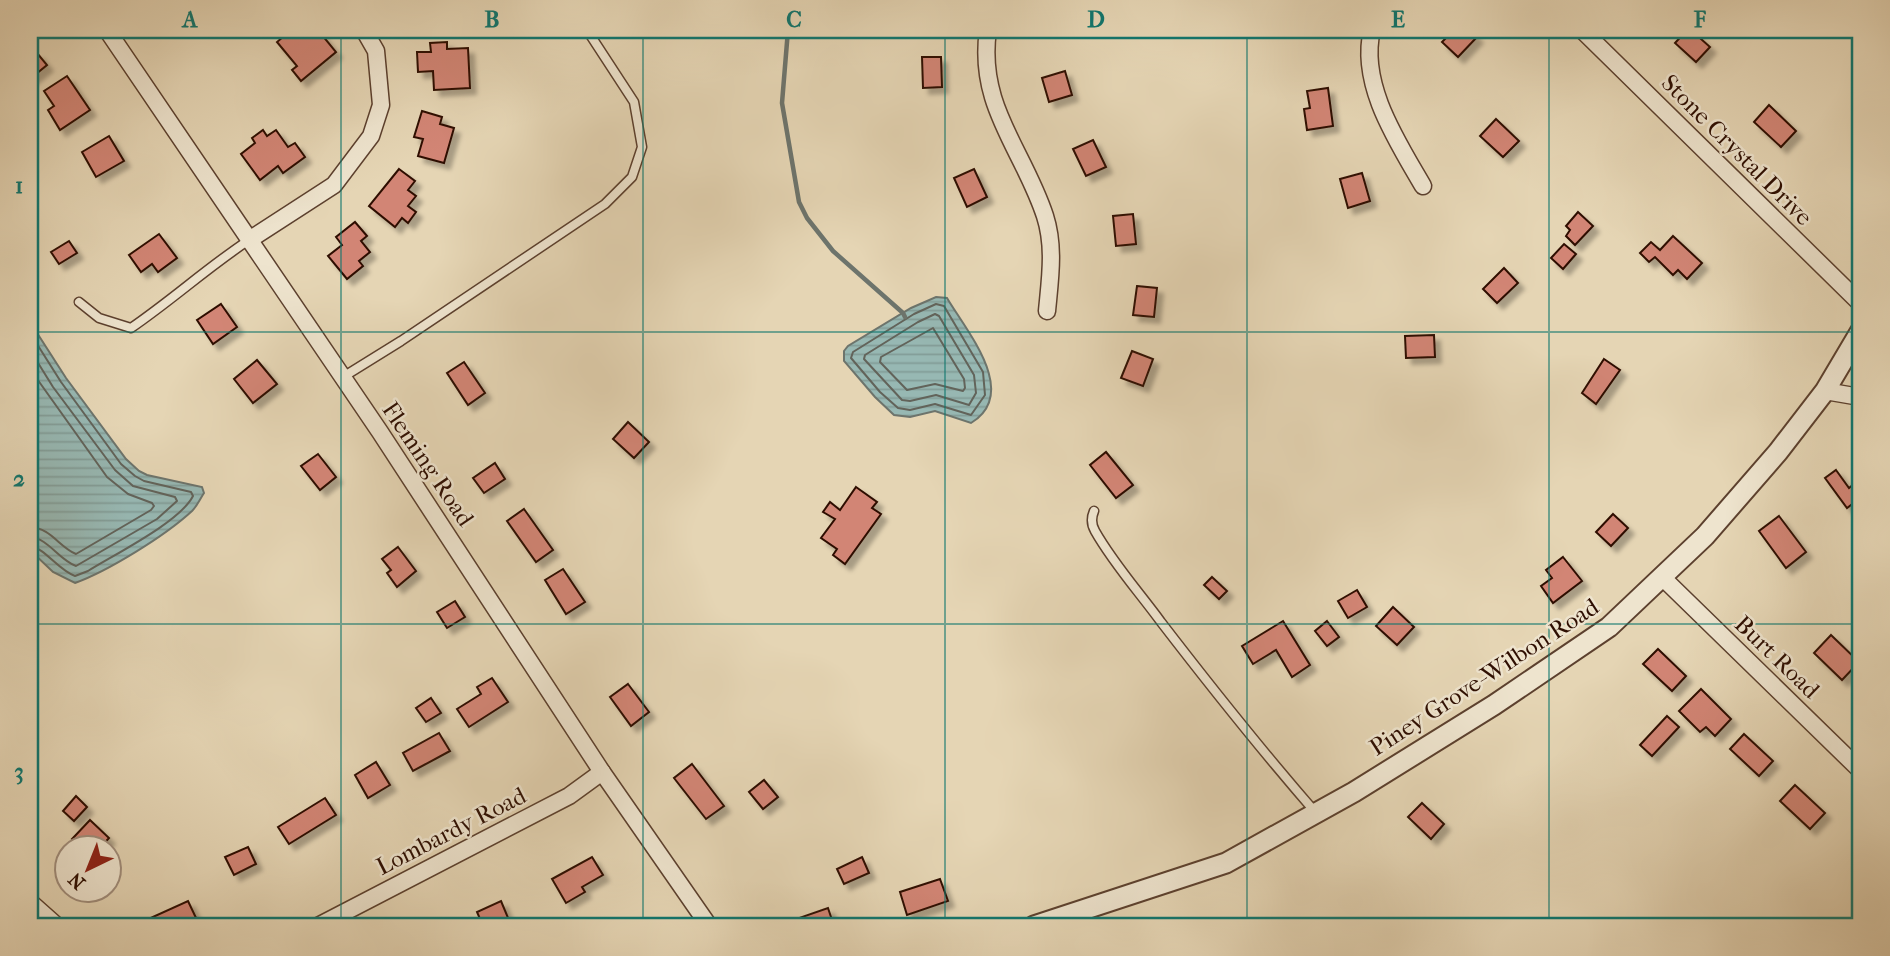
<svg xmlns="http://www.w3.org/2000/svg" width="1890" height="956" font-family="'IM FELL French Canon',serif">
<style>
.water{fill:url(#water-rules);stroke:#6d746c;stroke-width:2}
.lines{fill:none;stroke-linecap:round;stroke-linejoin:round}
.shore{stroke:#62635a;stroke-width:2}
.stream{stroke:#6d746c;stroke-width:4.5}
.building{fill:#d28575;stroke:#2e0e01;stroke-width:2;filter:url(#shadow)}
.service-casing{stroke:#5c402e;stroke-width:11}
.minor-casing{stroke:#5c402e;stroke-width:19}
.tertiary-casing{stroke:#5c402e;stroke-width:23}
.service{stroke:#eee4ce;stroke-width:8}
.minor{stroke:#eee4ce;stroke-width:16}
.tertiary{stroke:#eee4ce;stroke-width:19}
.grid{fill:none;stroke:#0f766e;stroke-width:2;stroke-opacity:0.55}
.labels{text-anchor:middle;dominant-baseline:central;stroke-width:5;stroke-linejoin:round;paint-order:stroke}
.street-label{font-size:24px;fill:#2e0e01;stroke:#eee4ce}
.neatline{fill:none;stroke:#0f766e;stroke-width:2.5}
.grid-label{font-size:23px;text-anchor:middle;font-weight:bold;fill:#0f766e}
</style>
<defs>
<pattern id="water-rules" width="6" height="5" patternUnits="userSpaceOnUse" patternTransform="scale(1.75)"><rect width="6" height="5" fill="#97b8b3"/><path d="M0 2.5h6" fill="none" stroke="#829d98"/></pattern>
<filter id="shadow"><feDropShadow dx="6" dy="6" stdDeviation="2" flood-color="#0004"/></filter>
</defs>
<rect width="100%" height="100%" fill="#e5d5b4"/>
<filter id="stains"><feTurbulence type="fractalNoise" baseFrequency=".00286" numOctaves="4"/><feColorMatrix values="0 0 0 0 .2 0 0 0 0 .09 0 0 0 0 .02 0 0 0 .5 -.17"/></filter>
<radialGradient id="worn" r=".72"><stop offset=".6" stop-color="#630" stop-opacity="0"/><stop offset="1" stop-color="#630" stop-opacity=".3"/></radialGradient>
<g class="water">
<path d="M936,297L947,298C967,332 1020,393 971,423L935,411L910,417L894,415L875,397L844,361V351L848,346L911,308Z"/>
<path d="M30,322L66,378L126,459L139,471L147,475L202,487L204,493C200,499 197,506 192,511C165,536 108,571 75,583L53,572L30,550Z"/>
</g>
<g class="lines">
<g class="shore">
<polygon points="936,304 944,306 983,372 985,395 971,415 935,404 910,410 898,408 880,392 851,358 853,352 914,314"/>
<polygon points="935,314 939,316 974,375 976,393 969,405 936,395 910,401 902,400 864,359 865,355 918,322"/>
<polygon points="933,328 964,379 965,388 963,391 935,384 907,390 880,362 881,357"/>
<path d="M30,333L61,382L121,464L135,476L144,481L191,492L193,496C180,522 115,554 88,571L75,576C58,570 45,548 30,546"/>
<path d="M30,350L53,387L115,470L133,486L175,497L177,501L157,519L76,566C59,560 48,538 30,537"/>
<path d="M30,369L107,477L128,494L152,503L154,506L151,510L76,554C59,547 51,528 30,527"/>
</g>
<polyline class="stream" points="788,30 782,103 799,202 807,218 833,251 903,313 905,317"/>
</g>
<g class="building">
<polygon points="291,30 296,37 305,30 318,30 336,52 301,81 292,70 297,66 277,42"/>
<polygon points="1454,30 1469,30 1477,37 1458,57 1442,42"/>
<polygon points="1687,30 1691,30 1710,47 1696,62 1675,43"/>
<polygon points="447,42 447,49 468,48 470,88 434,90 433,71 418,72 417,52 431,52 430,43"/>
<polygon points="37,53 47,65 30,79 30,59"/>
<polygon points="922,57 941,57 942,87 923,88"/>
<polygon points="1065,71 1072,95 1049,102 1042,78"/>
<polygon points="67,76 90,110 60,130 48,110 54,106 44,91"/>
<polygon points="1328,88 1333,126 1307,130 1304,109 1310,108 1307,91"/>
<polygon points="1769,105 1796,131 1781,147 1754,122"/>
<polygon points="422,111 442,117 440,124 454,128 444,163 418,156 423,139 414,137"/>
<polygon points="1496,119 1519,141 1503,157 1480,136"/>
<polygon points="263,130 267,136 276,130 288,147 295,143 305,157 283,173 278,166 260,180 241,154 255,143 252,138"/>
<polygon points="109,136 124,161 96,177 82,152"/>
<polygon points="1093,140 1106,167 1086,176 1073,149"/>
<polygon points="399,169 415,181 408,190 416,196 408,206 416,212 408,223 402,218 395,227 369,206"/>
<polygon points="974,169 987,197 967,207 954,178"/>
<polygon points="1362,173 1370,201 1348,208 1340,179"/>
<polygon points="1578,212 1593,226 1575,245 1566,236 1570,230 1566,226"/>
<polygon points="1133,214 1136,244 1116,246 1113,216"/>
<polygon points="355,222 367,236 361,241 370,252 359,261 363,266 347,279 328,256 342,245 336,237"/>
<polygon points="159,234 177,258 158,272 152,264 141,272 129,255"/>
<polygon points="1673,236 1702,263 1687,279 1678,270 1673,275 1655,257 1649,262 1640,253 1651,242 1660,250"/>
<polygon points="69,241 77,253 59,264 51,252"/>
<polygon points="1564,244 1576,254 1563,269 1551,258"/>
<polygon points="1504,268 1518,283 1497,303 1483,289"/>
<polygon points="1137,286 1157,288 1154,317 1133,315"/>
<polygon points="221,304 237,327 213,344 197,320"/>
<polygon points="1434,335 1435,357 1406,358 1405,336"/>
<polygon points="1132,351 1153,359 1143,386 1121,378"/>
<polygon points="1604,359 1620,370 1596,404 1582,393"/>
<polygon points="257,360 277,384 253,403 234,379"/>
<polygon points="464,362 485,393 468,405 447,373"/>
<polygon points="628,422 649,442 634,458 613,439"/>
<polygon points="1106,452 1133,485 1116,498 1090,465"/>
<polygon points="318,454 336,477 320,490 301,466"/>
<polygon points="495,463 505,479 484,493 473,478"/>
<polygon points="1836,470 1849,488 1860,479 1860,498 1847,508 1825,478"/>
<polygon points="856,487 877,502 872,508 881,514 845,564 833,555 837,549 821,538 835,519 823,512 830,502 840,510"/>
<polygon points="524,509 553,550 536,562 507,521"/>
<polygon points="1613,514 1628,528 1611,546 1596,532"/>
<polygon points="1779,516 1806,552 1786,568 1759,531"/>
<polygon points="398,547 416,571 397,587 387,573 391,570 382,559"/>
<polygon points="1563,557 1582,581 1553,603 1541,586 1552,578 1546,570"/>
<polygon points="563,569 585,602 566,614 545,580"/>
<polygon points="1212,577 1227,591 1219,599 1204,585"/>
<polygon points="1357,590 1367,607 1348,618 1338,601"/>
<polygon points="455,601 465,617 447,628 437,612"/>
<polygon points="1393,607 1414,627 1397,645 1376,626"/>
<polygon points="1283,621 1310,665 1292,677 1276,650 1253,664 1242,646"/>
<polygon points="1327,621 1339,637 1327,646 1315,631"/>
<polygon points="1831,635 1859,662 1842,680 1814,653"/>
<polygon points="1658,649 1686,676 1672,691 1643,664"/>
<polygon points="492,678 508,702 469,727 457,709 481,694 477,687"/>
<polygon points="628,684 649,712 631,726 610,697"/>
<polygon points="1701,689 1731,719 1715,736 1706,727 1700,732 1679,711"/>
<polygon points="431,698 441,713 426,722 416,708"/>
<polygon points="1667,716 1679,727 1652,756 1640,745"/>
<polygon points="439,733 450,751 413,771 403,753"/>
<polygon points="1744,734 1773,761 1759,776 1730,749"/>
<polygon points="376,762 390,785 368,798 355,775"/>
<polygon points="692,764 724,806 706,819 674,778"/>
<polygon points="764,780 778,797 763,809 749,792"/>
<polygon points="1795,785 1825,813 1810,829 1780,801"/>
<polygon points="76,796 87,807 74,821 63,811"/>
<polygon points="325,798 336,815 289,844 278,827"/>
<polygon points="1422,803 1444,824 1431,839 1408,817"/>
<polygon points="90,820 109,838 100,848 81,848 72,839"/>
<polygon points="248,847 256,864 234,875 225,857"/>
<polygon points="592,857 603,875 582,887 585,892 566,903 552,879"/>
<polygon points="862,857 869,873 844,884 837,869"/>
<polygon points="940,879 948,901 907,915 900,892"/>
<polygon points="188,901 197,920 182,926 147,926 144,921"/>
<polygon points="501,901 511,925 483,926 477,912"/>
<polygon points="828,908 834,926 802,926 799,918"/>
</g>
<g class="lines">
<g class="service-casing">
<g id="service">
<path d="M79,302L99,318L131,328C172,300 208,267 249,240"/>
<polyline points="343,377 401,341 605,204 632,177 642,147 634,102 587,30"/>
<path d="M1094,511C1091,518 1091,524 1095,531C1113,563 1139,592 1161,622C1211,687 1262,751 1316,813"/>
</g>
</g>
<g class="minor-casing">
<g id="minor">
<polyline points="107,30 380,432 602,772 709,926"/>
<path d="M988,30C977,106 1023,149 1045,216C1055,247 1050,279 1047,311"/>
<path d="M1372,30C1359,84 1397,141 1423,186"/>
<polyline points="1582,30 1860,303"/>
<polyline points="249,240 334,185 371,136 381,105 376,51 364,30"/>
<polyline points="1825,391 1860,397"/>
<polyline points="1662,577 1860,770"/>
<polyline points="30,902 57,926"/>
<polyline points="318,926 569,796 602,772"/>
</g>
</g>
<g class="tertiary-casing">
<polyline id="tertiary" points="1034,926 1226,863 1354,792 1494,705 1609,627 1705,536 1778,452 1825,391 1860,332"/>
</g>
<use href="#service" class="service"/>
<use href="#minor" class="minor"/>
<use href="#tertiary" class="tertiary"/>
</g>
<path class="grid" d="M341,30V926M643,30V926M945,30V926M1247,30V926M1549,30V926M30,332H1860M30,624H1860"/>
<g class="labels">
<g class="street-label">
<text transform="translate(1737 150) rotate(45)">Stone Crystal Drive</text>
<text transform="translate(428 464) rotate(56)">Fleming Road</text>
<text transform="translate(1777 657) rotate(44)">Burt Road</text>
<text transform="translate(1484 677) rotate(-33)">Piney Grove-Wilbon Road</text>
<text transform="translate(451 831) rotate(-27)">Lombardy Road</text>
</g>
</g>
<rect width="1890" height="956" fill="none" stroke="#e5d5b4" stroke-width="77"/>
<g transform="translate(88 869) rotate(223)"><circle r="33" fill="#eee4ce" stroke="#a18e7c" stroke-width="2"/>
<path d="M0-5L12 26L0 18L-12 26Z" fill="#8f2418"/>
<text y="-10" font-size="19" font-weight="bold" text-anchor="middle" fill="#2e0e01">N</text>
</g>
<rect x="38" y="38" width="1814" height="880" class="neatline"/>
<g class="grid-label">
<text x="190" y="27">A</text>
<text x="492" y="27">B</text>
<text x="794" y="27">C</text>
<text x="1096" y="27">D</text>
<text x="1398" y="27">E</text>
<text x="1700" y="27">F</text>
<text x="19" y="193">1</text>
<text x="19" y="486">2</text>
<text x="19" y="779">3</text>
</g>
<rect width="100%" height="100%" filter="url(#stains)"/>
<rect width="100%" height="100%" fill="url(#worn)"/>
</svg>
